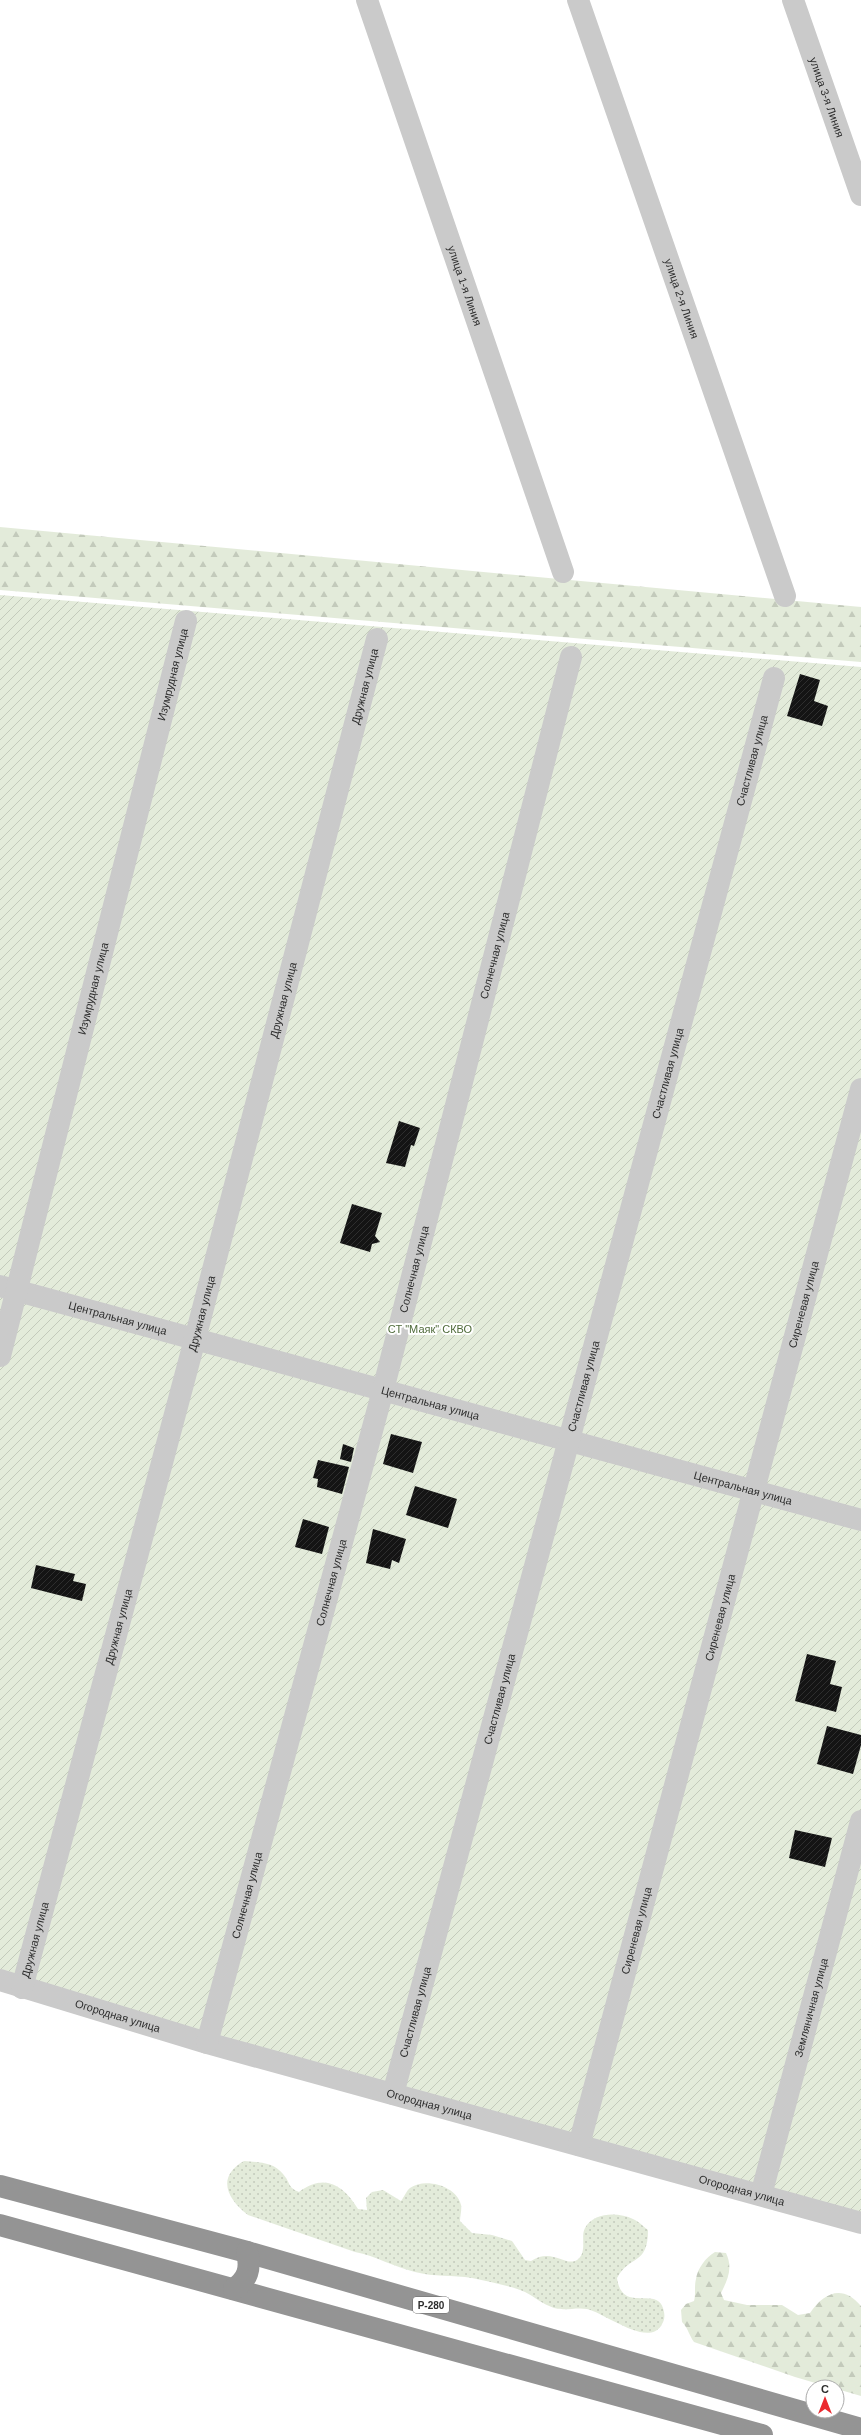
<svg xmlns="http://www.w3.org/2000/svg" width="861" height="2435" font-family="Helvetica,sans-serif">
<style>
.grass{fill:url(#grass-dots)}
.forest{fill:url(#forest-firs)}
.garden{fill:url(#garden-furrows)}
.building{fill:url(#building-hatch)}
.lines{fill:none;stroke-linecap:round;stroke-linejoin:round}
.minor{stroke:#cacaca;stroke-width:22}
.highway{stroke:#949494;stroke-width:22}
.labels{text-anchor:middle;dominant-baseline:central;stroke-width:4;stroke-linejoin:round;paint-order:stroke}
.shield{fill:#fff;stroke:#6c6c6c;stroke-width:1}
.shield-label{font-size:10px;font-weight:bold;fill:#2d2d2d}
.street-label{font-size:11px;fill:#2d2d2d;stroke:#fff}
.park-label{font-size:11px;fill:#4e6a39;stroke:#fff}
</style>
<defs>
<pattern id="grass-dots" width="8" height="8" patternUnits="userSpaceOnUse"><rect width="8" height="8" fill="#e3ebda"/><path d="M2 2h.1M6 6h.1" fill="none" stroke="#c3cabb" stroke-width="1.8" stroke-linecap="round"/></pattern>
<pattern id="forest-firs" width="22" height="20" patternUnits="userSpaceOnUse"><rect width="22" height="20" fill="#e3ebda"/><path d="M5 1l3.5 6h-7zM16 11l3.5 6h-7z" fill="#c3cabb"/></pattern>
<pattern id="garden-furrows" width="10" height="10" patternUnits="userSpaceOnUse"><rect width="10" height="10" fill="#e3ebda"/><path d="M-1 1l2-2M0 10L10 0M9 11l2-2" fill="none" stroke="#c3cabb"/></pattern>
<pattern id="building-hatch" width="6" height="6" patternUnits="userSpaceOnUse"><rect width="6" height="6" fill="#141414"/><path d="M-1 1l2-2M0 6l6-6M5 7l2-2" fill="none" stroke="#2e2e2e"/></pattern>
</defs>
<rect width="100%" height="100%" fill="#fff"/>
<path class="grass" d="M244,2161C258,2162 274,2162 283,2174C291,2183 287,2187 299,2192C325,2173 343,2185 358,2209L367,2210L366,2198L372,2192L383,2190L401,2201C404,2197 407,2190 410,2188C425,2177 457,2186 461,2205C462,2209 460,2216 460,2221L472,2233L492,2235L512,2241L525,2260L531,2261C552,2247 565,2267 577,2260C588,2252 580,2237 585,2228C594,2212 618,2212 633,2219C638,2221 643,2226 648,2230C648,2266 630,2254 617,2278C618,2285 620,2292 627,2296C640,2302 661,2291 664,2312C665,2318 664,2321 661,2326C647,2347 605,2313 587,2309C576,2307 565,2311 554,2308C542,2304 535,2297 525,2292C512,2286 486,2281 472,2278C453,2275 434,2277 415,2272C394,2267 376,2256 355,2252L248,2215C227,2199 216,2177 244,2161Z"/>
<g class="forest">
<polygon points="0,527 861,607 861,662 0,590"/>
<path d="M715,2252L726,2253C733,2268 728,2279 721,2293L724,2300L747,2305H782L798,2315L810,2313C824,2292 843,2284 861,2306V2396L837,2389V2387H829L795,2377L694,2342C689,2335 688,2328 682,2322L681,2310L686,2304L694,2301C696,2294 694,2287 696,2279C697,2269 706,2257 715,2252Z"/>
</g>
<polygon class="garden" points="0,595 861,667 861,2227 0,1991"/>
<g class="building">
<polygon points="800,674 820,680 814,701 828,706 822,726 787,716"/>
<polygon points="399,1121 420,1128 414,1146 411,1145 405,1167 386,1163"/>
<polygon points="352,1204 382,1213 375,1236 380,1242 372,1244 370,1252 340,1243"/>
<polygon points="391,1434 422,1442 413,1473 383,1464"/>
<polygon points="343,1444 354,1448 351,1462 340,1459"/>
<polygon points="318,1460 349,1467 342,1494 317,1487 318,1479 313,1478"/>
<polygon points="415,1486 457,1499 448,1528 406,1515"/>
<polygon points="303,1519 329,1527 322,1554 295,1547"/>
<polygon points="373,1529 406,1539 399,1563 392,1560 390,1569 366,1563"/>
<polygon points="36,1565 75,1574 73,1581 86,1584 82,1601 31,1588"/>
<polygon points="807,1654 836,1661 830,1684 842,1687 836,1712 795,1701"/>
<polygon points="827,1726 861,1735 861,1745 853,1774 817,1764"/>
<polygon points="795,1830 832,1838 825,1867 789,1858"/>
</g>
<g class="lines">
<g class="minor">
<path id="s1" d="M367,0L563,572"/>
<path id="s2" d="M578,0L785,596"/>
<path id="s3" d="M793,0L861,195"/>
<path id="s4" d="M0,1286L861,1520"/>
<path id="s5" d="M0,1356L186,621"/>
<path id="s6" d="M0,1980L207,2043L861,2223"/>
<path id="s7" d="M22,1988L195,1339L377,639"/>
<path id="s8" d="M207,2043L383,1390L571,657"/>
<path id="s9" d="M393,2094L774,678"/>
<path id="s10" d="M579,2145L861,1089"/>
<path id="s11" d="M761,2195L861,1821"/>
</g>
<g class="highway">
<polyline points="0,2186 247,2252 861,2429"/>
<polyline points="0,2225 762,2435"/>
<path d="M234,2289C248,2279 251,2269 247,2252"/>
</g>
</g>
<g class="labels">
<rect class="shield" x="413" y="2297" width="36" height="16" rx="3"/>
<g class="shield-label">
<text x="431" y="2305">Р-280</text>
</g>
<g class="street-label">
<text stroke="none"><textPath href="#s3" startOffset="103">улица 3-я Линия</textPath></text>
<text stroke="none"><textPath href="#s1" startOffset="302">улица 1-я Линия</textPath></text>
<text stroke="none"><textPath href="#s2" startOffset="316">улица 2-я Линия</textPath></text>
<text stroke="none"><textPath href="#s5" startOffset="703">Изумрудная улица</textPath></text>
<text stroke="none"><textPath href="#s7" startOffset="1346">Дружная улица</textPath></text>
<text stroke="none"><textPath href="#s9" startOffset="1381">Счастливая улица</textPath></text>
<text stroke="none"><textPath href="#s8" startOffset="1125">Солнечная улица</textPath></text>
<text stroke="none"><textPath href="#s5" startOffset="379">Изумрудная улица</textPath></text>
<text stroke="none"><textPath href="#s7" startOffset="1022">Дружная улица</textPath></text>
<text stroke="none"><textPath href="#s9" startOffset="1057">Счастливая улица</textPath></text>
<text stroke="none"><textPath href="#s8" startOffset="801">Солнечная улица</textPath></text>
<text stroke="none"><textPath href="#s10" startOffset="870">Сиреневая улица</textPath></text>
<text stroke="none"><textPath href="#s7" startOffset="698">Дружная улица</textPath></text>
<text stroke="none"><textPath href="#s4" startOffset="122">Центральная улица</textPath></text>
<text stroke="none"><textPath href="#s9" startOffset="733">Счастливая улица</textPath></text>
<text stroke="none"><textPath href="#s4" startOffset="446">Центральная улица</textPath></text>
<text stroke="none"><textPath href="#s4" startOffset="770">Центральная улица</textPath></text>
<text stroke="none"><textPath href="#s8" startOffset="477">Солнечная улица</textPath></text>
<text stroke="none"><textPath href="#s10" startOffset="546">Сиреневая улица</textPath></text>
<text stroke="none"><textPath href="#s7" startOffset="374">Дружная улица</textPath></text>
<text stroke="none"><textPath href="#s9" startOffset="409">Счастливая улица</textPath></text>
<text stroke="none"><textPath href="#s8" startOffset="153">Солнечная улица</textPath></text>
<text stroke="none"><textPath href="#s10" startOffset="222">Сиреневая улица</textPath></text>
<text stroke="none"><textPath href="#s7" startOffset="50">Дружная улица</textPath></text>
<text stroke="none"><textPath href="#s11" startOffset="194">Земляничная улица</textPath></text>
<text stroke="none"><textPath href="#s9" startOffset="85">Счастливая улица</textPath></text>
<text stroke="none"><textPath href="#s6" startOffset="123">Огородная улица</textPath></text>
<text stroke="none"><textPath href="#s6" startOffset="447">Огородная улица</textPath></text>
<text stroke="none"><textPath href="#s6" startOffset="771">Огородная улица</textPath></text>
</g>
<g class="park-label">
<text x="430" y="1329">СТ "Маяк" СКВО</text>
</g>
</g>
<g transform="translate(825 2399)"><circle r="19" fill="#ffffff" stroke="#ababab"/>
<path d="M0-3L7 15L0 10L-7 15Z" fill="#eb292f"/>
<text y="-6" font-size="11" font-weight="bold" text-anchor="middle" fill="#2d2d2d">С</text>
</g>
</svg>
